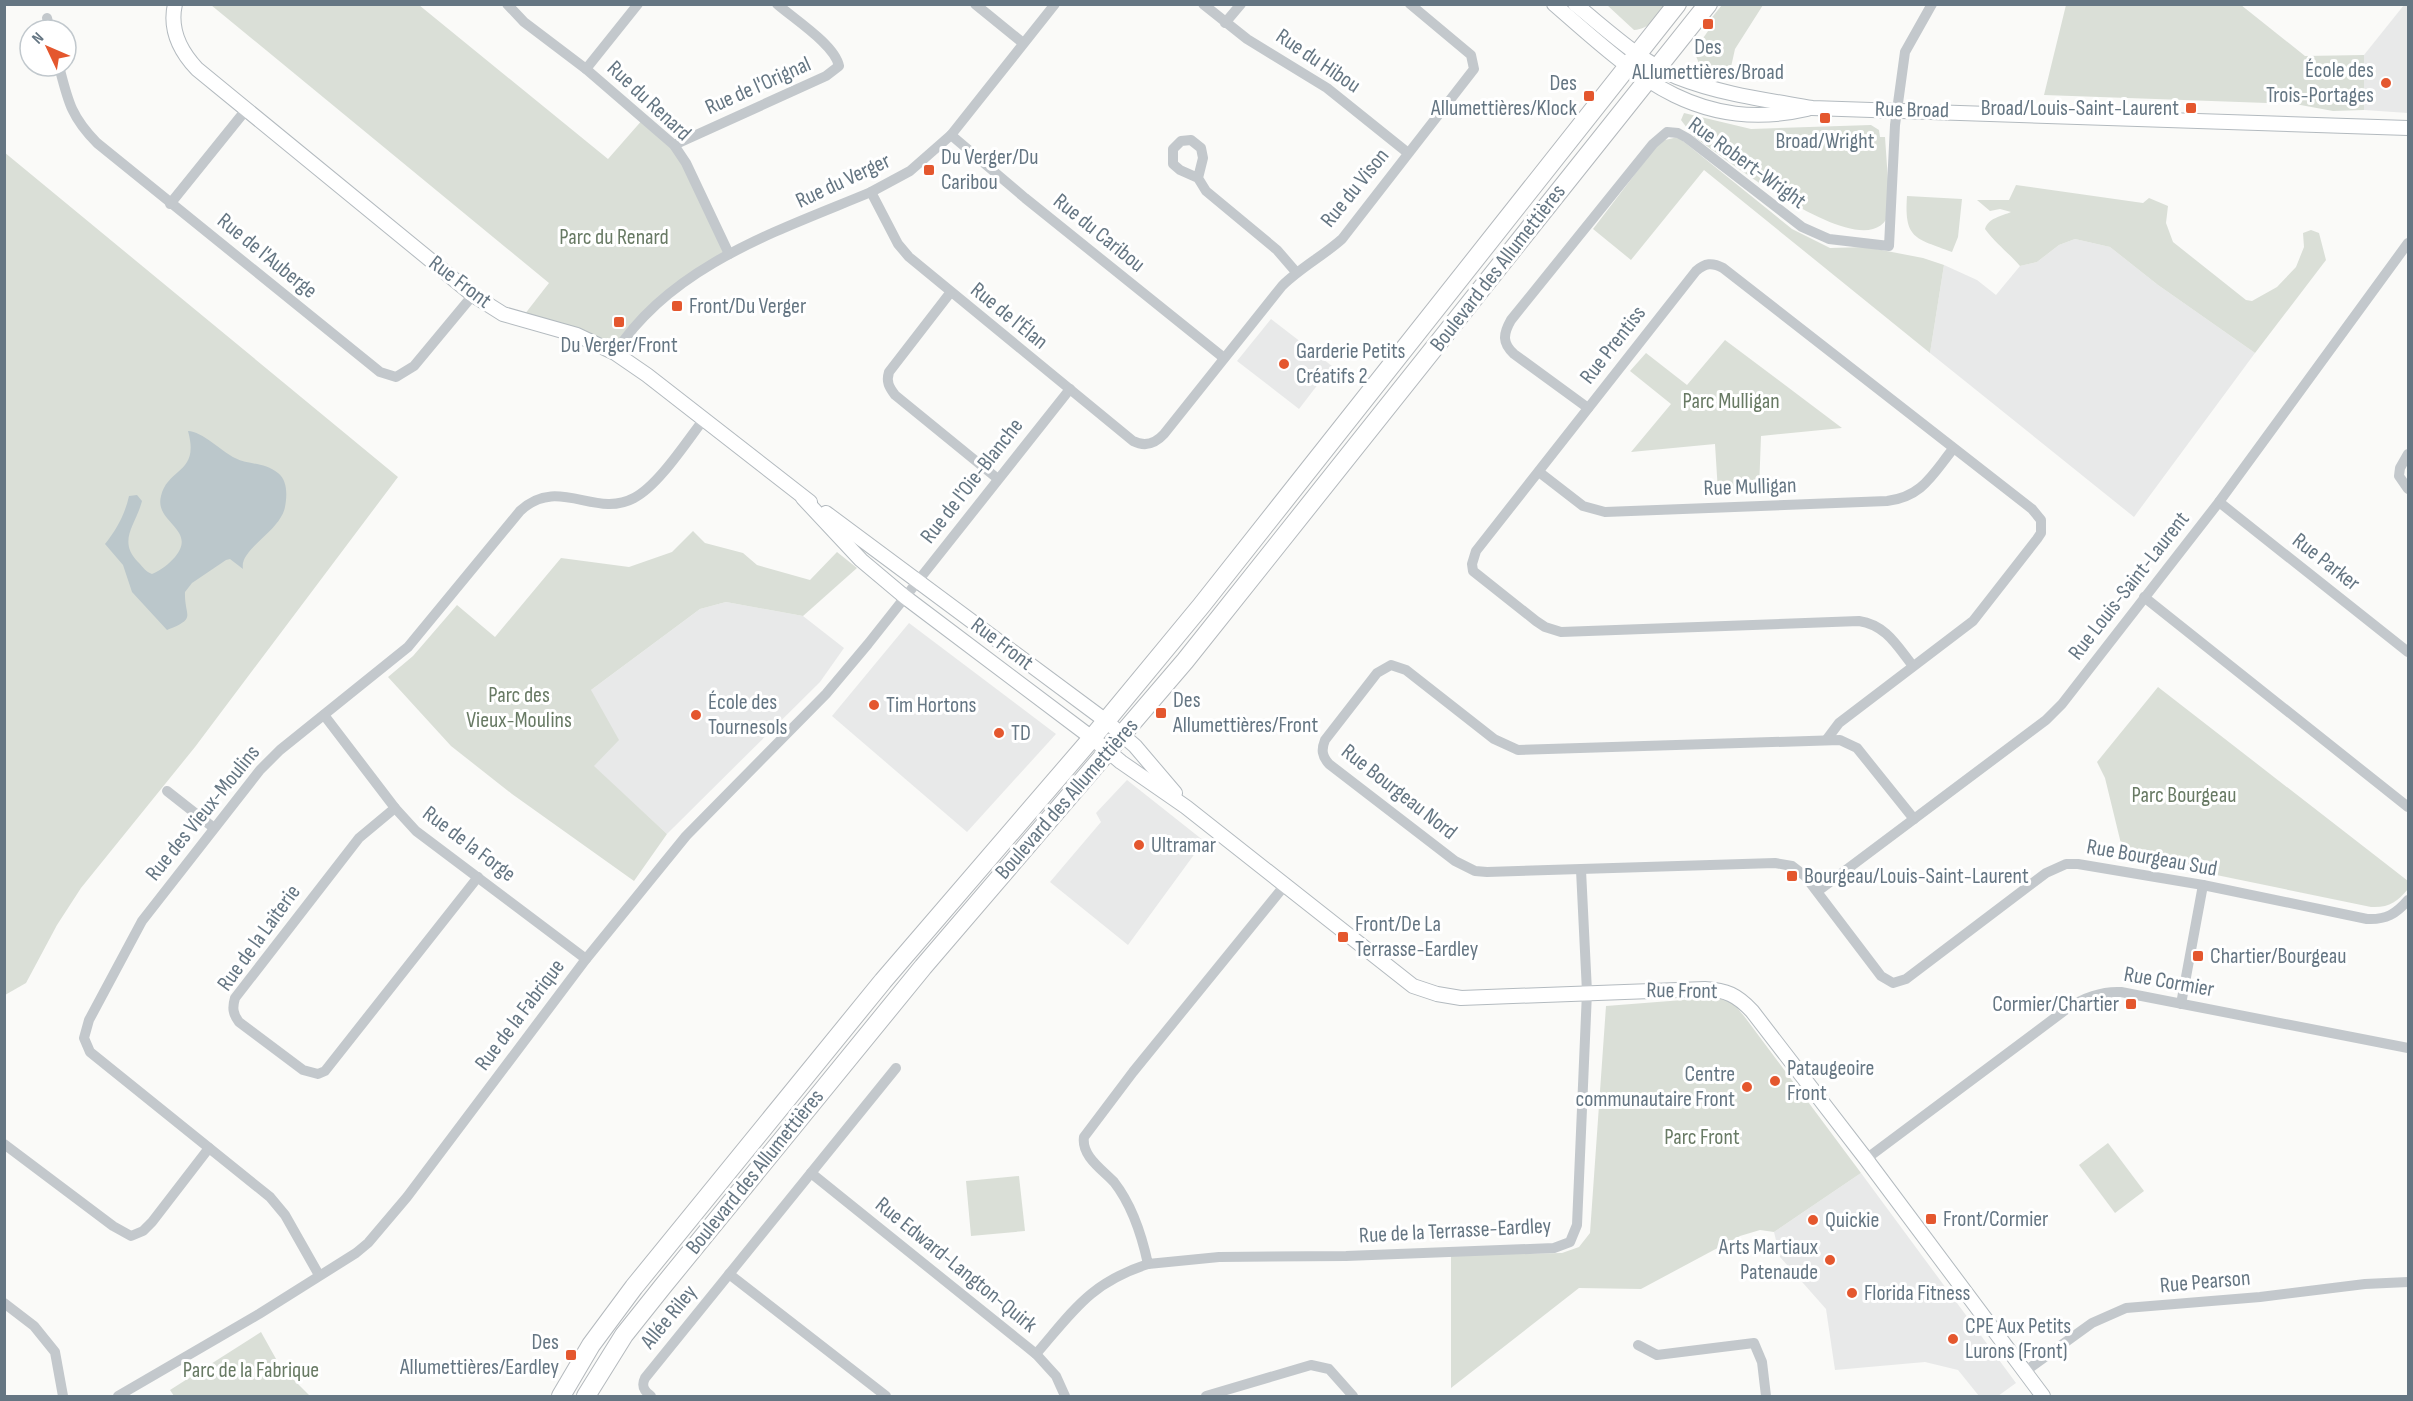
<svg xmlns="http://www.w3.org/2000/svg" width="2413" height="1401" font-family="'Sofia Sans Condensed',sans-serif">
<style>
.built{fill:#e8e9e9}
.green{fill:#dadfd7}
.water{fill:#bbc7cb}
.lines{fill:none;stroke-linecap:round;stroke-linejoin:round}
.secondary-casing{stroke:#b3babf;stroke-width:16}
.highway-casing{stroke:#b4b9bd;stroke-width:20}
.street{stroke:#c3c8cc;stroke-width:10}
.secondary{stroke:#fff;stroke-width:14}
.highway{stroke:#fff;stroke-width:18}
.poi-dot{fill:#e4572e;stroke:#fff;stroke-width:2}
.labels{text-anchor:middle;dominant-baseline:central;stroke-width:6;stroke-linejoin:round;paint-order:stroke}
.poi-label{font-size:22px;fill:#657683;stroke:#fff;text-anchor:start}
.street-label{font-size:22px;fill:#657683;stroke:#fff}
.park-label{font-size:22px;fill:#687a64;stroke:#fff}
</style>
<rect width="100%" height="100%" fill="#fafaf8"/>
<g class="built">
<polygon points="2404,5 2408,5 2408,113 2364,110 2364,55"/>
<polygon points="2075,239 2110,247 2158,285 2255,353 2134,517 1930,353 1944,265 1977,280 1996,295 2020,266 2037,262 2059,245"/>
<polygon points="1271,319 1332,366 1299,409 1237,361"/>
<polygon points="726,602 803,616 844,648 820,682 667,834 593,766 591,690 700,609"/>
<polygon points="909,623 1056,734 967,832 832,716"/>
<polygon points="1127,780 1204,841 1128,945 1050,882 1101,822 1096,813"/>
<polygon points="1861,1173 2016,1383 1998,1396 1979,1396 1958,1370 1925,1362 1835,1370 1826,1309 1780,1257 1774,1232"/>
</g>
<g class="green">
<polygon points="211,5 419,5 608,159 644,118 674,145 729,254 683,284 615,353 521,319 549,283"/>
<path d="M1607,5H1668C1658,16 1650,29 1634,30Z"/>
<polygon points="1722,5 1763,5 1735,49 1729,76 1700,66 1694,51 1713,24 1709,21"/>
<polygon points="2066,5 2241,5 2305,56 2364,55 2364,110 2333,111 2295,104 2044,95"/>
<path d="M1684,113L1751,129L1871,125L1879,130L1880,137H1885L1890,210C1874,278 1720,154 1693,136L1681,120Z"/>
<polygon points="1678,137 1792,229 1830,248 1866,247 1923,258 1944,265 1930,353 1704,170 1631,260 1593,229 1658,144 1665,140"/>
<polygon points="4,152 398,477 195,747 81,888 57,925 26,983 5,995"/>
<path d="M2016,185L2143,203L2149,198L2168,206L2166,223L2173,242L2246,300L2252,301L2277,287L2296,267L2304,247L2303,233L2311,230L2319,233L2326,260L2255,353L2158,285L2110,247L2075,239L2059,245L2037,262L2020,266C2008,252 1997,245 1985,229C1988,218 2002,216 2011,212L2000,209L1990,211L1977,200H2009Z"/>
<path d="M1907,196L1962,199L1958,237L1952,252C1915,238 1904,239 1907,196Z"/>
<polygon points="1725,340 1842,428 1761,436 1759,490 1718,492 1715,444 1631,452 1671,404 1630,371 1646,353 1687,385"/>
<polygon points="693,531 705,543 743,553 757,565 810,580 837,552 857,568 803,616 726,602 700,609 591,690 619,740 594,766 667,834 634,881 512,794 451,746 388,677 413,656 457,605 495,637 561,558 629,567 672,552"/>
<path d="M2158,687L2408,881V889C2397,902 2389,908 2371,907L2124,856L2105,778L2097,762Z"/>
<polygon points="1721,997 1731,1001 1744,1016 1861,1173 1774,1232 1760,1230 1740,1236 1641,1289 1579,1288 1451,1388 1451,1255 1562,1253 1579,1247 1590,1233 1606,1006"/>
<polygon points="2108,1143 2144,1191 2115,1213 2079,1165"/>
<polygon points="1019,1176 1025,1231 971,1236 966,1181"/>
<polygon points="261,1332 280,1366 310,1396 174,1396 170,1390"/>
</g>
<path class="water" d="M188,431C202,431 222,452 235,458C248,465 265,462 278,473C288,481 287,496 285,507C280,532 239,549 243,569L230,559L226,560L192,583L185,592C184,617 198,618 167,630L132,592L123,565L105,544C117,529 125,514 129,496L137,495L142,501C136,525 117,540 138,562C143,567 146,572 152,574C161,570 169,564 175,557C198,529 154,523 161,496C168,467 200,474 188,431Z"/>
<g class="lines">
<g class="secondary-casing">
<g id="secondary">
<path d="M175,4C169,30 180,51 197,69L473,295L503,314L577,335L615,353L647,375L810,502"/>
<path d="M1554,4C1632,72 1695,135 1807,109"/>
<path d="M1575,4C1605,28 1641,62 1677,77C1720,94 1767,100 1812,108L2408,128"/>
<path d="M803,498L861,560L905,597L1092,738L1121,762L1186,807L1413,986L1437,994L1461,998L1705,989C1726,990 1737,995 1752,1011L1866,1159L2043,1396"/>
<polyline points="826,513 1106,721 1135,746 1175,793"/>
</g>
</g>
<g class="highway-casing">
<g id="highway">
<polyline points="561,1396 591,1345 634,1287 883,981 1092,738 1201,606 1677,4"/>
<polyline points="586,1396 624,1335 663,1286 923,967 1185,661 1708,4"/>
</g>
</g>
<g class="street">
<polyline points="507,4 524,22 586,69 674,145 686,163 729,254"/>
<polyline points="975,4 1023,43"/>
<polyline points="1203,4 1247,39 1327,88 1408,153"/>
<polyline points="47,18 50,30"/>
<polyline points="1225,23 1241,4"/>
<path d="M59,66C68,101 71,117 97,143L380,372L396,377L414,366L473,295"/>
<polyline points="586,69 638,4"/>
<polyline points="951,135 1025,198 1224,358"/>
<path d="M674,145L826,76L839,66C835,45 794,19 777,4"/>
<polyline points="1198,178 1180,170 1173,164 1173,149 1181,141 1191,140 1201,148 1203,158 1198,178 1206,191 1277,250 1296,272"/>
<path d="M871,192L898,244L909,257L1133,441C1145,447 1155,444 1164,434L1282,286C1300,268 1323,256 1342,239L1474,69L1471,55L1410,4"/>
<polyline points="170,204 245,111"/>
<path d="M950,293L889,372C886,382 889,387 895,395L998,479"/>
<path d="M615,353C671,265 780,230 871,192L910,171L951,135L1055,4"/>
<path d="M1588,408L1514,354C1502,343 1503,334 1511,320L1653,144L1667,132L1678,133L1687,138L1802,227L1829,239L1889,246L1895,125L1905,52L1932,4"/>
<polyline points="2408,454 2400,468 2399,476 2408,489"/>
<path d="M1539,472L1583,506L1605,512L1887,501C1922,497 1932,475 1953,449"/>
<polyline points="2219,502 2408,652"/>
<polyline points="2144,597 2408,807"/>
<polyline points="324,715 395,808 416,831 586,959"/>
<path d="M1827,739L1839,723L1973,621L2037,539L2041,533V520L2032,509L1723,268C1712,262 1705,263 1696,271L1476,551L1472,564L1473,571L1536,621L1545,627L1561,632L1859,621C1886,625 1897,646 1913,666"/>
<polyline points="167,791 214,828"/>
<path d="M395,808L359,838L235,998C232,1008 233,1014 239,1022L303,1070L318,1074L325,1071L478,877"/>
<path d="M1914,819L1857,748L1840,740L1518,750L1494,739L1406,670L1391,665L1377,673L1325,740C1321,750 1322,756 1329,764L1455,861L1475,871L1487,872L1775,863L1792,866L1805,876L1881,976L1893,983L1906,979L2046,873L2066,864H2078L2203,885L2367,919C2386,920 2396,914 2408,900"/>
<path d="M1285,885L1133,1072L1084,1137C1081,1156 1103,1170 1114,1182C1132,1205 1142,1236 1148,1264L1219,1257L1346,1256L1554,1248L1570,1242L1577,1225L1587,992L1581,870"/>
<polyline points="1818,891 2046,720 2062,704 2219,502 2408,243"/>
<polyline points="2181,1004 2203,885"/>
<polyline points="4,1144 113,1226 131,1236 143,1231 152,1222 209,1148"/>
<path d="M1866,1159L2068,1008C2085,997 2101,991 2121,992L2408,1048"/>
<polyline points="811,1173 1036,1354 1056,1376 1065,1396"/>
<polyline points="729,1274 886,1396"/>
<path d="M319,1275L285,1215L270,1197L90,1052L84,1038L89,1020L142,921L260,770L280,750L408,647L520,511C558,475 595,519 634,498C658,486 687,441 704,419"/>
<polyline points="4,1303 34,1326 55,1352 63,1396"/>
<polyline points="1638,1345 1657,1355 1754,1343 1762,1362 1766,1396"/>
<path d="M1036,1354C1074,1310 1090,1283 1148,1264"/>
<polyline points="2024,1372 2092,1323 2126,1308 2260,1297 2365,1284 2408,1282"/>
<polyline points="118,1396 259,1314 356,1253 368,1243 407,1197 586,959 686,836 826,694 868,644 1070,389"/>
<path d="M651,1396C644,1391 641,1386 645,1378L896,1068"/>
<polyline points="1206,1396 1311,1365 1329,1369 1353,1396"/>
</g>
<use href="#secondary" class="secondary"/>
<use href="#highway" class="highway"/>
</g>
<g class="poi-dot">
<rect x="1702" y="18" width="12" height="12" rx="3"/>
<circle cx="2386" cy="83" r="6"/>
<rect x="1583" y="90" width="12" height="12" rx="3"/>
<rect x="2185" y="102" width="12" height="12" rx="3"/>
<rect x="1819" y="112" width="12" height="12" rx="3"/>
<rect x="923" y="164" width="12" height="12" rx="3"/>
<rect x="671" y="300" width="12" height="12" rx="3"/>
<rect x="613" y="316" width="12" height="12" rx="3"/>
<circle cx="1284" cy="364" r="6"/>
<circle cx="874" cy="705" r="6"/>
<rect x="1155" y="707" width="12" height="12" rx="3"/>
<circle cx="696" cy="715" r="6"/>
<circle cx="999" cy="733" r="6"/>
<circle cx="1139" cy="845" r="6"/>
<rect x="1786" y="870" width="12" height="12" rx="3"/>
<rect x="1337" y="931" width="12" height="12" rx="3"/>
<rect x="2192" y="950" width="12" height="12" rx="3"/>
<rect x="2125" y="998" width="12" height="12" rx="3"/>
<circle cx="1775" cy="1081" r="6"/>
<circle cx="1747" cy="1087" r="6"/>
<rect x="1925" y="1213" width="12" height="12" rx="3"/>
<circle cx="1813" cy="1220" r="6"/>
<circle cx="1830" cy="1260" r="6"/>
<circle cx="1852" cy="1293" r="6"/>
<circle cx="1953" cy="1339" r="6"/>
<rect x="565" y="1349" width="12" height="12" rx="3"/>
</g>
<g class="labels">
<g class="poi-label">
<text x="1708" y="47" text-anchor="middle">Des<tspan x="1708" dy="25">ALlumettières/Broad</tspan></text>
<text x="2374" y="70" text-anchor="end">École des<tspan x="2374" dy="25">Trois-Portages</tspan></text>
<text x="1577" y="83" text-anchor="end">Des<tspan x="1577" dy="25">Allumettières/Klock</tspan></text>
<text x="2179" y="108" text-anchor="end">Broad/Louis-Saint-Laurent</text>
<text x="1825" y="141" text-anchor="middle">Broad/Wright</text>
<text x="941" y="157">Du Verger/Du<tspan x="941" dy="25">Caribou</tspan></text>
<text x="689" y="306">Front/Du Verger</text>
<text x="619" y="345" text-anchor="middle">Du Verger/Front</text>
<text x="1296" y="351">Garderie Petits<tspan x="1296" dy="25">Créatifs 2</tspan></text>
<text x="1173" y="700">Des<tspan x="1173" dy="25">Allumettières/Front</tspan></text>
<text x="708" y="702">École des<tspan x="708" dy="25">Tournesols</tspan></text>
<text x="886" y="705">Tim Hortons</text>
<text x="1011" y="733">TD</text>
<text x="1151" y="845">Ultramar</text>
<text x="1804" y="876">Bourgeau/Louis-Saint-Laurent</text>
<text x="1355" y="924">Front/De La<tspan x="1355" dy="25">Terrasse-Eardley</tspan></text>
<text x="2210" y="956">Chartier/Bourgeau</text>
<text x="2119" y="1004" text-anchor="end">Cormier/Chartier</text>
<text x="1787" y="1068">Pataugeoire<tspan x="1787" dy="25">Front</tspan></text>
<text x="1735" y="1074" text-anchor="end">Centre<tspan x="1735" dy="25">communautaire Front</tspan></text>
<text x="1943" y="1219">Front/Cormier</text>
<text x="1825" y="1220">Quickie</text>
<text x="1818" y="1247" text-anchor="end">Arts Martiaux<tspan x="1818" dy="25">Patenaude</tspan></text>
<text x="1864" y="1293">Florida Fitness</text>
<text x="1965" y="1326">CPE Aux Petits<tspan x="1965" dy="25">Lurons (Front)</tspan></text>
<text x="559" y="1342" text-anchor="end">Des<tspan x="559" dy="25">Allumettières/Eardley</tspan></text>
</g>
<g class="street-label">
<text transform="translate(1318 61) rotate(34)">Rue du Hibou</text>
<text transform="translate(758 86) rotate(-24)">Rue de l'Orignal</text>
<text transform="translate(649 101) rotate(43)">Rue du Renard</text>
<text transform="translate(1912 110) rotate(1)">Rue Broad</text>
<text transform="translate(1747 163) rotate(36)">Rue Robert-Wright</text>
<text transform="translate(843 181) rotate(-25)">Rue du Verger</text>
<text transform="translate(1355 188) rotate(-51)">Rue du Vison</text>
<text transform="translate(1099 233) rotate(39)">Rue du Caribou</text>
<text transform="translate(267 256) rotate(39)">Rue de l'Auberge</text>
<text transform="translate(1498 268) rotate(-52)">Boulevard des Allumettières</text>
<text transform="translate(460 282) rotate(37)">Rue Front</text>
<text transform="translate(1009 316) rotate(39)">Rue de l'Élan</text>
<text transform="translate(1613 345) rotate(-52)">Rue Prentiss</text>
<text transform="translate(972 481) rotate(-52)">Rue de l'Oie-Blanche</text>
<text transform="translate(1750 487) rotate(-2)">Rue Mulligan</text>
<text transform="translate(2326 562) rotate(38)">Rue Parker</text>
<text transform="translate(2129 586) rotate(-52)">Rue Louis-Saint-Laurent</text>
<text transform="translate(1002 644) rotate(37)">Rue Front</text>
<text transform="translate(1399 792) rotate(38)">Rue Bourgeau Nord</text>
<text transform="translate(1067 799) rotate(-49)">Boulevard des Allumettières</text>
<text transform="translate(203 813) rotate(-51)">Rue des Vieux-Moulins</text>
<text transform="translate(469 844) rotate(37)">Rue de la Forge</text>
<text transform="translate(2152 858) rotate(10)">Rue Bourgeau Sud</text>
<text transform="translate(259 938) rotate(-54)">Rue de la Laiterie</text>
<text transform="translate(2169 982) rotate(10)">Rue Cormier</text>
<text transform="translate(1682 991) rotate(1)">Rue Front</text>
<text transform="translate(520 1015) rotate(-53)">Rue de la Fabrique</text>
<text transform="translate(755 1172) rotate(-51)">Boulevard des Allumettières</text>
<text transform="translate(1455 1231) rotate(-3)">Rue de la Terrasse-Eardley</text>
<text transform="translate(956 1265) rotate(39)">Rue Edward-Langton-Quirk</text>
<text transform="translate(2205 1282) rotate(-5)">Rue Pearson</text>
<text transform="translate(669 1317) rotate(-51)">Allée Riley</text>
</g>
<g class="park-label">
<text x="614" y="237">Parc du Renard</text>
<text x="1731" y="401">Parc Mulligan</text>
<text x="519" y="695">Parc des<tspan x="519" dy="25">Vieux-Moulins</tspan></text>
<text x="2184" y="795">Parc Bourgeau</text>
<text x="1702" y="1137">Parc Front</text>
<text x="251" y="1370">Parc de la Fabrique</text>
</g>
</g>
<rect width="2413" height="1401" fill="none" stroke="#657683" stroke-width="12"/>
<g transform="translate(48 48) rotate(314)"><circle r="28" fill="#ffffff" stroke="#c1c8cd" stroke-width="1.5"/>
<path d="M0-4.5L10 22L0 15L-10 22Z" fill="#e4572e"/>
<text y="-9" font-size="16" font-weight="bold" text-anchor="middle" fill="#657683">N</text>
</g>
</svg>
